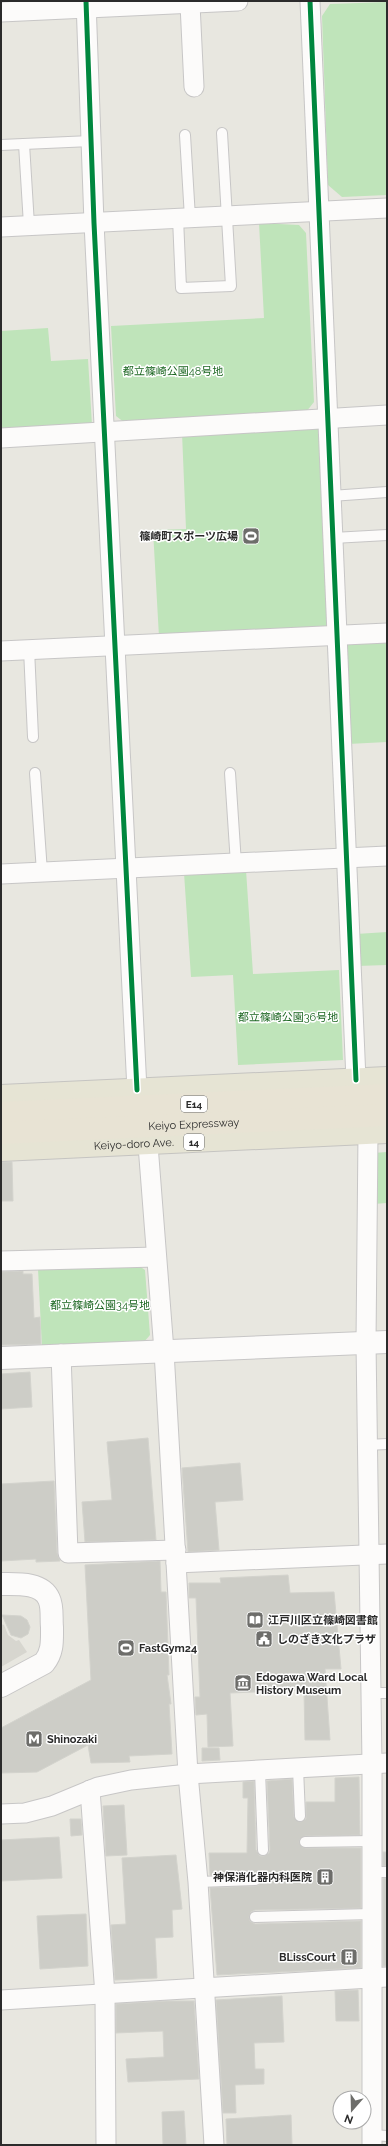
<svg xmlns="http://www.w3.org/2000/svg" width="388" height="2146" font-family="Raleway,'Noto Sans JP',sans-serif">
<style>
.green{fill:#bfe4ba}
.plaza{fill:#d7d6cf}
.building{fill:#cdcdc7;stroke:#d3d3cd}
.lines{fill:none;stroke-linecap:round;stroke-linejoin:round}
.service-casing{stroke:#c7c6c6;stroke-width:12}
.minor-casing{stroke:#c7c6c6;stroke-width:21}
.tertiary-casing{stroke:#c7c6c6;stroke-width:24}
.trunk-casing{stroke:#c5c4c1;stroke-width:24}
.motorway-casing{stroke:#c5c4c1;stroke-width:24}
.service{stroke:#fcfbfa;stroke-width:10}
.minor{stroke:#fcfbfa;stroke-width:19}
.tertiary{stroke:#fcfbfa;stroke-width:22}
.trunk{stroke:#e6e4d4;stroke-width:22}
.motorway{stroke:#e8e3d4;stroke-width:22}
.cycleway-casing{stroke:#fff;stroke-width:8}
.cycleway{stroke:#00873e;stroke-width:5}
.labels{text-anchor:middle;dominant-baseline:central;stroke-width:3;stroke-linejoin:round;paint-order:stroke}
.shield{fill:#fff;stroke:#6b6b6b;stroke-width:1}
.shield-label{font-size:10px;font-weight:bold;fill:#2b2b2b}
.park-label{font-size:11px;fill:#1c6722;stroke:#fff}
.poi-label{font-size:11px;font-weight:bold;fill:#2b2b2b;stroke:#fff;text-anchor:start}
.street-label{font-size:11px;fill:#2b2b2b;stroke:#fff}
</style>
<rect width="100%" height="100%" fill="#e8e7e0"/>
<g class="green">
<polygon points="387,2 387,195 342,197 328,185 322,16 330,4"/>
<polygon points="259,223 299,225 306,233 314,402 306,412 125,423 116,416 111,326 264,318"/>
<polygon points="48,328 51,361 88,359 92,425 1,431 1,331"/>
<polygon points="320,426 329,630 159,637 153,530 186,529 182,433"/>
<polygon points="387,642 387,742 348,744 344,648 348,643"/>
<polygon points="246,870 253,974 339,970 343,1060 238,1065 233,975 191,977 184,873"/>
<polygon points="387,932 387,965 357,966 356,934"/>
<polygon points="387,1152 387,1203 373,1204 373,1153"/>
<polygon points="139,1266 145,1270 150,1335 144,1342 42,1347 38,1269"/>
</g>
<polygon class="plaza" points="1,1624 4,1625 8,1635 16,1641 19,1640 27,1652 1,1667"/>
<g class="building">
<polygon points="1,1162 12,1162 13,1201 1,1201"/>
<polygon points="23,1271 23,1274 32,1274 34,1318 40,1317 41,1344 1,1345 1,1272"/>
<polygon points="30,1372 32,1407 1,1409 1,1374"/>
<polygon points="148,1438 156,1540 85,1542 82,1502 112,1500 107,1442"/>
<polygon points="240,1463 243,1500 215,1502 219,1550 188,1552 182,1468"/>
<polygon points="54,1481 57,1553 60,1561 36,1562 36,1559 1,1561 1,1484"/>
<polygon points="160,1561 161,1592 166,1592 169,1675 167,1675 171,1704 169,1704 172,1754 129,1756 130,1762 91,1763 88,1745 37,1772 1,1773 1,1728 91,1680 85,1565"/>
<polygon points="288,1575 290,1593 334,1592 341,1669 325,1669 330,1740 305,1740 304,1690 230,1693 233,1746 208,1747 207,1714 196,1715 195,1697 200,1697 196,1598 189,1598 189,1583 221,1583 220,1578"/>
<polygon points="2,1615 21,1616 27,1620 30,1627 28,1634 21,1638 11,1635"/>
<polygon points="202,1748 219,1748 220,1760 202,1761"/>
<polygon points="359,1777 360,1835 305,1836 300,1839 299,1842 302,1847 305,1848 361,1848 361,1908 255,1910 251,1912 249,1917 250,1921 255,1924 361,1921 361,1968 217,1975 210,1888 255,1886 259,1885 261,1880 260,1876 255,1874 210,1875 209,1853 247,1853 248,1798 243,1798 243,1782 254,1781 256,1850 260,1856 264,1856 269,1853 270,1850 267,1781 292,1779 294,1817 300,1822 306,1819 306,1802 335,1802 335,1778"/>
<polygon points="124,1805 127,1855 106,1856 103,1806"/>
<polygon points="70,1819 81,1819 82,1835 71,1836"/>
<polygon points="59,1837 62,1878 1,1881 1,1840"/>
<rect x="383" y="1852" width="4" height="14"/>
<polygon points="176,1855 182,1909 172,1910 173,1937 155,1938 157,1978 115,1980 111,1925 126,1924 122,1858"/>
<rect x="383" y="1878" width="4" height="88"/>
<polygon points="86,1914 88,1966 40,1969 37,1916"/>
<polygon points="358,1990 359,2021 336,2021 335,1991"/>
<polygon points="282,1996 284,2042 254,2043 255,2069 264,2069 264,2084 235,2085 236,2113 223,2113 216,2000"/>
<polygon points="167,2001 194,2001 199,2079 128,2082 126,2059 164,2057 163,2031 116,2033 116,2004"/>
<polygon points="184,2111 186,2145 163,2145 162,2112"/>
<polygon points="291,2115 292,2145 227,2145 226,2119"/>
</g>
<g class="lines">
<g class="service-casing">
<g id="service">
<polyline points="185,135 190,218"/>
<polyline points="24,144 29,225"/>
<polyline points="1,145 91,141"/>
<polyline points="178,218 181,288 231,286 222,133"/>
<polyline points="331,496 387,492"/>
<polyline points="333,538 387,535"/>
<polyline points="29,649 33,737"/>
<polyline points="35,773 42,872"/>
<polyline points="230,773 236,864"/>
<polyline points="367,1445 387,1444"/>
<polyline points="371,1693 387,1693"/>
<polyline points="298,1768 300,1816"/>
<polyline points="260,1771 263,1850"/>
<polyline points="305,1842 372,1841"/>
<polyline points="371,1872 387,1872"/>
<polyline points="198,1882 255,1880"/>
<polyline points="255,1917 371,1914"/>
<polyline points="372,2135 387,2136"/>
</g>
</g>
<g class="minor-casing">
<g id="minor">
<polyline points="86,1 94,223 137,1090"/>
<polyline points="310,1 356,1080"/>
<polyline points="190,4 194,87"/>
<polyline points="1,12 238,1"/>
<polyline points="1,227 387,208"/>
<polyline points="1,438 387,415"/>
<polyline points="1,651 387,633"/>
<polyline points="1,874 387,856"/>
<polyline points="368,1133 366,1343 372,1764 372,2145"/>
<polyline points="148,1145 164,1351 188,1774 198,1882 214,2145"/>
<polyline points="1,1261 156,1257"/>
<polyline points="61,1354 68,1553 176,1550"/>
<polyline points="176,1563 387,1554"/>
<polyline points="90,1790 105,1995 106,2145"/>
<polyline points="1,1814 25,1813 52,1806 98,1787 131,1780 188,1774 387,1763"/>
<polyline points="1,2000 387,1977"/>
</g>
</g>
<g class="tertiary-casing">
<g id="tertiary">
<polyline points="1,1358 387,1342"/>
<path d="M1,1584C16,1584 42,1582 49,1599C53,1607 51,1619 52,1627C52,1641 53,1652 44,1663L1,1686"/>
</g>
</g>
<g class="trunk-casing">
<g id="trunk">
<polyline points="1,1096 387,1078"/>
<path id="s1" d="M1,1150L387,1132"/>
</g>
</g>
<g class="motorway-casing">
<g id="motorway">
<polyline points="1,1113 387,1095"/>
<path id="s2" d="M1,1133L387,1115"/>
</g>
</g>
<use href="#service" class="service"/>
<use href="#minor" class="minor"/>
<use href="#tertiary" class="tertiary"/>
<use href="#trunk" class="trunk"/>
<use href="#motorway" class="motorway"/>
<g class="cycleway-casing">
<g id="cycleway">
<polyline points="86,1 94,223 137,1090"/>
<polyline points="310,1 356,1080"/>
</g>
</g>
<use href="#cycleway" class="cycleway"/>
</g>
<defs>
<g id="stadium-square" transform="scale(0.9)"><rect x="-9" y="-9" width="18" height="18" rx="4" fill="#6d6d6a" stroke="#fff"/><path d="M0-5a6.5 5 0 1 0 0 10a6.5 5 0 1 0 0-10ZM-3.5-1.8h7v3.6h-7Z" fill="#fff"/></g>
<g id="library-square" transform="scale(0.9)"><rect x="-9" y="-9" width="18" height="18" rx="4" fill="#6d6d6a" stroke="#fff"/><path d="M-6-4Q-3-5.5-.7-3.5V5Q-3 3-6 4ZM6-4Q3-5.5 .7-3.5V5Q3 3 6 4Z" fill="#fff"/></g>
<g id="civic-square" transform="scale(0.9)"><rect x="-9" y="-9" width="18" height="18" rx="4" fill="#6d6d6a" stroke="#fff"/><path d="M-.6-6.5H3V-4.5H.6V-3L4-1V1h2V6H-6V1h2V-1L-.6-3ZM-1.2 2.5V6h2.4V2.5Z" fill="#fff"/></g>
<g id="museum-square" transform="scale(0.9)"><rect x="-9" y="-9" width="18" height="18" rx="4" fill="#6d6d6a" stroke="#fff"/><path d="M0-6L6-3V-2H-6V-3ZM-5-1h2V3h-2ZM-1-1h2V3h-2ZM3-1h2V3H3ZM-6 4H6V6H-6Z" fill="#fff"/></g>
<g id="metro-square" transform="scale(0.9)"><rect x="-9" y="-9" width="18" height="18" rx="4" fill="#6d6d6a" stroke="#fff"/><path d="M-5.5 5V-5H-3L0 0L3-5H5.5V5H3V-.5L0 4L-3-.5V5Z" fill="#fff"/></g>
<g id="building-square" transform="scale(0.9)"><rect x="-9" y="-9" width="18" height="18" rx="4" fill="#6d6d6a" stroke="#fff"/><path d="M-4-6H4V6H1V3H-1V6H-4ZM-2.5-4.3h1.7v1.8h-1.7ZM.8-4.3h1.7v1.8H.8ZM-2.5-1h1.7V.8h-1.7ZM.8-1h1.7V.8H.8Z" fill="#fff"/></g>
</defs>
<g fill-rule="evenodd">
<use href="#stadium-square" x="251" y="536"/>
<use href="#library-square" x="255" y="1620"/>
<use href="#civic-square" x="264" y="1639"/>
<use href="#stadium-square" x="126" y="1648"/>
<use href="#museum-square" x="243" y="1683"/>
<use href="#metro-square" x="34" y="1739"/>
<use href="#building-square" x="325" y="1877"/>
<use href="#building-square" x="349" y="1957"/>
</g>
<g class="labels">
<g class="shield">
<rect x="181" y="1096" width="26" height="16" rx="3"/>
<rect x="184" y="1134" width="20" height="16" rx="3"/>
</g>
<g class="shield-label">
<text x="194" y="1104">E14</text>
<text x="194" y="1142">14</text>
</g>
<g class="park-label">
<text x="173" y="371">都立篠崎公園48号地</text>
<text x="288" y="1017">都立篠崎公園36号地</text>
<text x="100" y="1305">都立篠崎公園34号地</text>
</g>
<g class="poi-label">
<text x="238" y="536" text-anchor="end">篠崎町スポーツ広場</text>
<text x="268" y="1620">江戸川区立篠崎図書館</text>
<text x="277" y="1639">しのざき文化プラザ</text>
<text x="139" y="1648">FastGym24</text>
<text x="256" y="1677">Edogawa Ward Local<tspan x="256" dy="13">History Museum</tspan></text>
<text x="47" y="1739">Shinozaki</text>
<text x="312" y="1877" text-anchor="end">神保消化器内科医院</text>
<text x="336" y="1957" text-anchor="end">BLissCourt</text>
</g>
<g class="street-label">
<text stroke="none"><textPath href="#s2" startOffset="193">Keiyo Expressway</textPath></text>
<text stroke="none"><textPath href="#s1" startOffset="133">Keiyo-doro Ave.</textPath></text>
</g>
</g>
<rect width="388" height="2146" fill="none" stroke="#2b2b2b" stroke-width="4"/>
<g transform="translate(352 2110) rotate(200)"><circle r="19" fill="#ffffff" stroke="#aaaaaa"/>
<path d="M0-3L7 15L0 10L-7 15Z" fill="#6d6d6a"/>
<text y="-6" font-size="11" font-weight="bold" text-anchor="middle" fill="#2b2b2b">N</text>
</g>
</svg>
